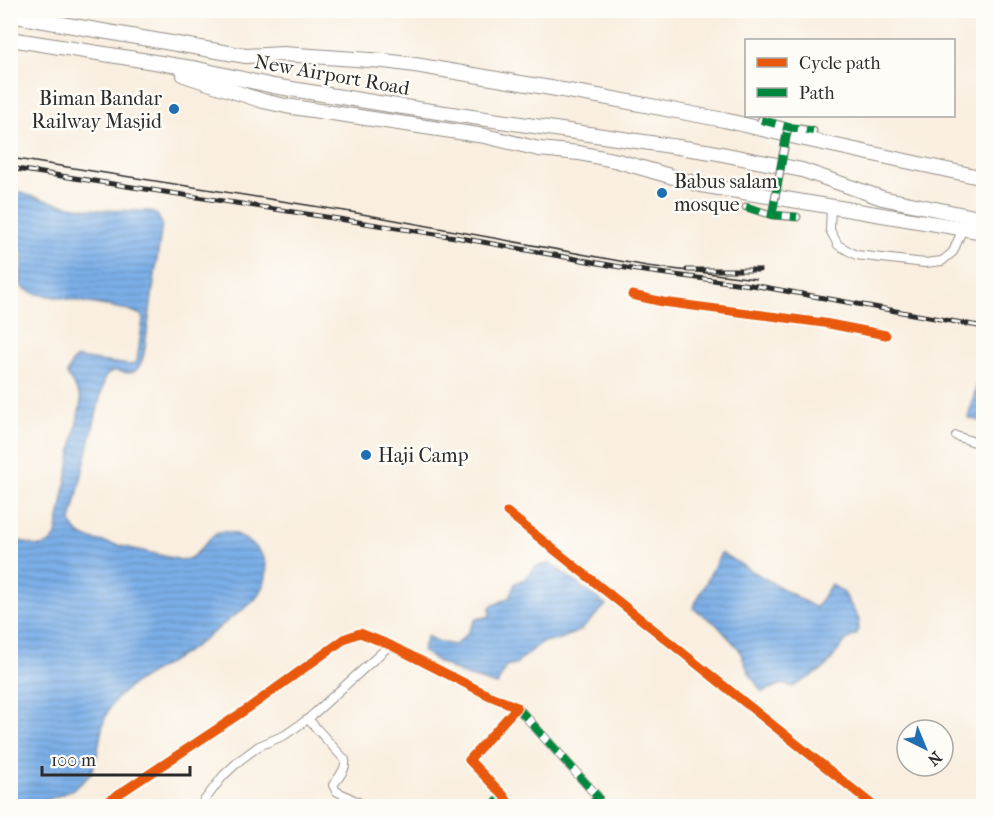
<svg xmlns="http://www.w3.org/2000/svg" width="994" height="817" font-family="'IM FELL French Canon',serif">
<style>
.water{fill:url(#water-rules);stroke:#536d8a;stroke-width:1.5}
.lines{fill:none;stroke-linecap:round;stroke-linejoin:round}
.pedestrian-casing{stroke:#928c85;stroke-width:9}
.minor-casing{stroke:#928c85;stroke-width:10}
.trunk-casing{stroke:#928c85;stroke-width:16}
.pedestrian{stroke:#fff;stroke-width:6}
.minor{stroke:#fff;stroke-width:8}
.trunk{stroke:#fff;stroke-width:14}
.tram{stroke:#2b2b2b;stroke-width:1.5}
.rail-casing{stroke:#2b2b2b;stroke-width:5}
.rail{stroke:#fdfcf7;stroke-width:3;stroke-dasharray:9;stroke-linecap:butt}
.pedestrian-bridge-casing{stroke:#928c85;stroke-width:9;stroke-linecap:butt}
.pedestrian-bridge{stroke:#fff;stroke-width:6}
.quiet{stroke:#00873e;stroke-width:8;stroke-dasharray:15 8;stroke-linecap:butt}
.cycleway-casing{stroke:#fdfcf7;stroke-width:13}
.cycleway{stroke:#e8590c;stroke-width:9}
.poi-dot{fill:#1f6fb2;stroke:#fdfcf7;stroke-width:2}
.labels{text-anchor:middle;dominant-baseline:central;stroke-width:5;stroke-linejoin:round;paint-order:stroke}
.street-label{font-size:20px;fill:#2b2b2b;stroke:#fdfcf7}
.poi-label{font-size:20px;fill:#2b2b2b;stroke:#fdfcf7;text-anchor:start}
</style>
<defs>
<pattern id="water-rules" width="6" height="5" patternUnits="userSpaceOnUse" patternTransform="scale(1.5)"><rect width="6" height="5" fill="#7bafe8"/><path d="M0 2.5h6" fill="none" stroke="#658fbc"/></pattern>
</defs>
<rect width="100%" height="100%" fill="#fdfcf7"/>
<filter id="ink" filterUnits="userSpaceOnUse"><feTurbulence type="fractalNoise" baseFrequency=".0167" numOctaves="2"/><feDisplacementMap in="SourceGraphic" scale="12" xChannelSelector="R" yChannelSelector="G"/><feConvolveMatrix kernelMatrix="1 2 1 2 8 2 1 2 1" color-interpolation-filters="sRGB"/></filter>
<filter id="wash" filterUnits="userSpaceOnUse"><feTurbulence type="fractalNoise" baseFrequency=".008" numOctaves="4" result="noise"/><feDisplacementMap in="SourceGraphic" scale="24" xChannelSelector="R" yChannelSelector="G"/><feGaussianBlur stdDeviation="1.35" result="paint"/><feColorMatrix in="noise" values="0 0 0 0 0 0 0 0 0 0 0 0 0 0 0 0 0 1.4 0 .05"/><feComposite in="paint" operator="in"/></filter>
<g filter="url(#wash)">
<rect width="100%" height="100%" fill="#f9eedf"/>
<g class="water">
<path d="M11,190C41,199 72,209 103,210C119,211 135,210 151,211L157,215L162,224L144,354C134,391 118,359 105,377L71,521C73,530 79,534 87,538L181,560C183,560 189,559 190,558C203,552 207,535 221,532C234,530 245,539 254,546C272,561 269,581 256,598C250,606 239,612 231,618C215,631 198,645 180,656C160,669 136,679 119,696C97,718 103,742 93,768C84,792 34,807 10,806L11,537C27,543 46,555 56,535L81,401C80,390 71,384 67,374L72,362L77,358L130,365L135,363L137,360L143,320L141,315L129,310L33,293L22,287C16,270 33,250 11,241Z"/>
<polygon points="983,363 984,422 983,422 968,418"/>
<polygon points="721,553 816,608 831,584 844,593 859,620 857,634 846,640 825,668 793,687 783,684 762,692 749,673 739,649 716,624 693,608"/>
<polygon points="550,563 606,605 581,630 558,640 542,642 516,664 506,666 497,685 467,676 437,661 422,651 427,636 438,642 455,645 467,634 476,619 490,616 490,607 510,597 515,583 525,579 535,567"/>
</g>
</g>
<g filter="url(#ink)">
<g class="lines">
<g class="pedestrian-casing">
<g id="pedestrian">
<polyline points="761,120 788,127 813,131"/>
<polyline points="746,207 772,215 797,217"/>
</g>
</g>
<g class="minor-casing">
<g id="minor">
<polyline points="831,207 830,230 838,245 856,255 925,263 942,261 953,252 963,228"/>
<polyline points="632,295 663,302 824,323 886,335"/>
<polyline points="956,436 984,445"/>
<polyline points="507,512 874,806"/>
<polyline points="517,707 598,797 591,806"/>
<path d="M308,719L345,760C347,769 338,778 333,785L336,791L366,806"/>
<polyline points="101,806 250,707 346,638 360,633 390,645 490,696 517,707 469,760 504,796 511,806"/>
<polyline points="200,806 223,776 240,760 259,746 285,735 308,719 390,645"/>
<polyline points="492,806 504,796"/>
</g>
</g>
<g class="trunk-casing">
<g id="trunk">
<polyline points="10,15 246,56 283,54 384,61 415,65 598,96 724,120 800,138 984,178"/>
<polyline points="10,39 198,69 273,86 397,106 712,152 802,170 882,198 984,219"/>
<polyline points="184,75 263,101 286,106 485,136 539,149 579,153 618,161 701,185 984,232"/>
</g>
</g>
<use href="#pedestrian" class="pedestrian"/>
<use href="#minor" class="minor"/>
<use href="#trunk" class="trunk"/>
<polyline class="tram" points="10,158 351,212 647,266 756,279"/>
<g class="rail-casing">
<g id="rail">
<polyline points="10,168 455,237 637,270 758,286 984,327"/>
<polyline points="687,270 759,270"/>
</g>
</g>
<use href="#rail" class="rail"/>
<g class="pedestrian-bridge-casing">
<polyline id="pedestrian-bridge" points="772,215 788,127"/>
</g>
<use href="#pedestrian-bridge" class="pedestrian-bridge"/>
<g class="quiet">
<polyline points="761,120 788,127 813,131"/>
<polyline points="746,207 772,215 797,217"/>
<polyline points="772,215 788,127"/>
<polyline points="517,707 598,797 591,806"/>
<polyline points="492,806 504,796"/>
</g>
<g class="cycleway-casing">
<g id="cycleway">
<polyline points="632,295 663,302 824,323 886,335"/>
<polyline points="507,512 874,806"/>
<polyline points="101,806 250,707 346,638 360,633 390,645 490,696 517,707 469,760 504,796 511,806"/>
</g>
</g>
<use href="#cycleway" class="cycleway"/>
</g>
</g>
<g class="poi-dot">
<circle cx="174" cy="109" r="6"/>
<circle cx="662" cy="193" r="6"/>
<circle cx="366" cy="455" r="6"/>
</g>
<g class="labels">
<g class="street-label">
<text transform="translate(332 75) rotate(10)">New Airport Road</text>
</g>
<g class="poi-label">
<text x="162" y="98" text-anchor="end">Biman Bandar<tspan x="162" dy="23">Railway Masjid</tspan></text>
<text x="674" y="181">Babus salam<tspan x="674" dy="23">mosque</tspan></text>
<text x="378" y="455">Haji Camp</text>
</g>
</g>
<rect width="994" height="817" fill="none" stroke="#fdfcf7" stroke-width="36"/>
<rect x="745" y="39" width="210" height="78" fill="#fdfcf7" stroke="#a9a8a5" stroke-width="1.5"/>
<rect x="757" y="58" width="30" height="9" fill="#e8590c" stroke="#a9a8a5" stroke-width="1.5"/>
<text x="799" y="69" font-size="18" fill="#2b2b2b">Cycle path</text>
<rect x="757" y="88" width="30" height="9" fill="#00873e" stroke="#a9a8a5" stroke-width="1.5"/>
<text x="799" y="99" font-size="18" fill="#2b2b2b">Path</text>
<g transform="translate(925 748) rotate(137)"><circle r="28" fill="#fdfcf7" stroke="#a9a8a5" stroke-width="1.5"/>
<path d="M0-4.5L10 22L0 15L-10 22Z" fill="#1f6fb2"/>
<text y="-9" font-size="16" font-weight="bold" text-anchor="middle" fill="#2b2b2b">N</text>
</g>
<path d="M42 766v9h148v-9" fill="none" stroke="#2b2b2b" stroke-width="3"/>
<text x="51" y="766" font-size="18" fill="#2b2b2b" stroke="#fdfcf7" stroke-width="4.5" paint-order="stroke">100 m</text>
</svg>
